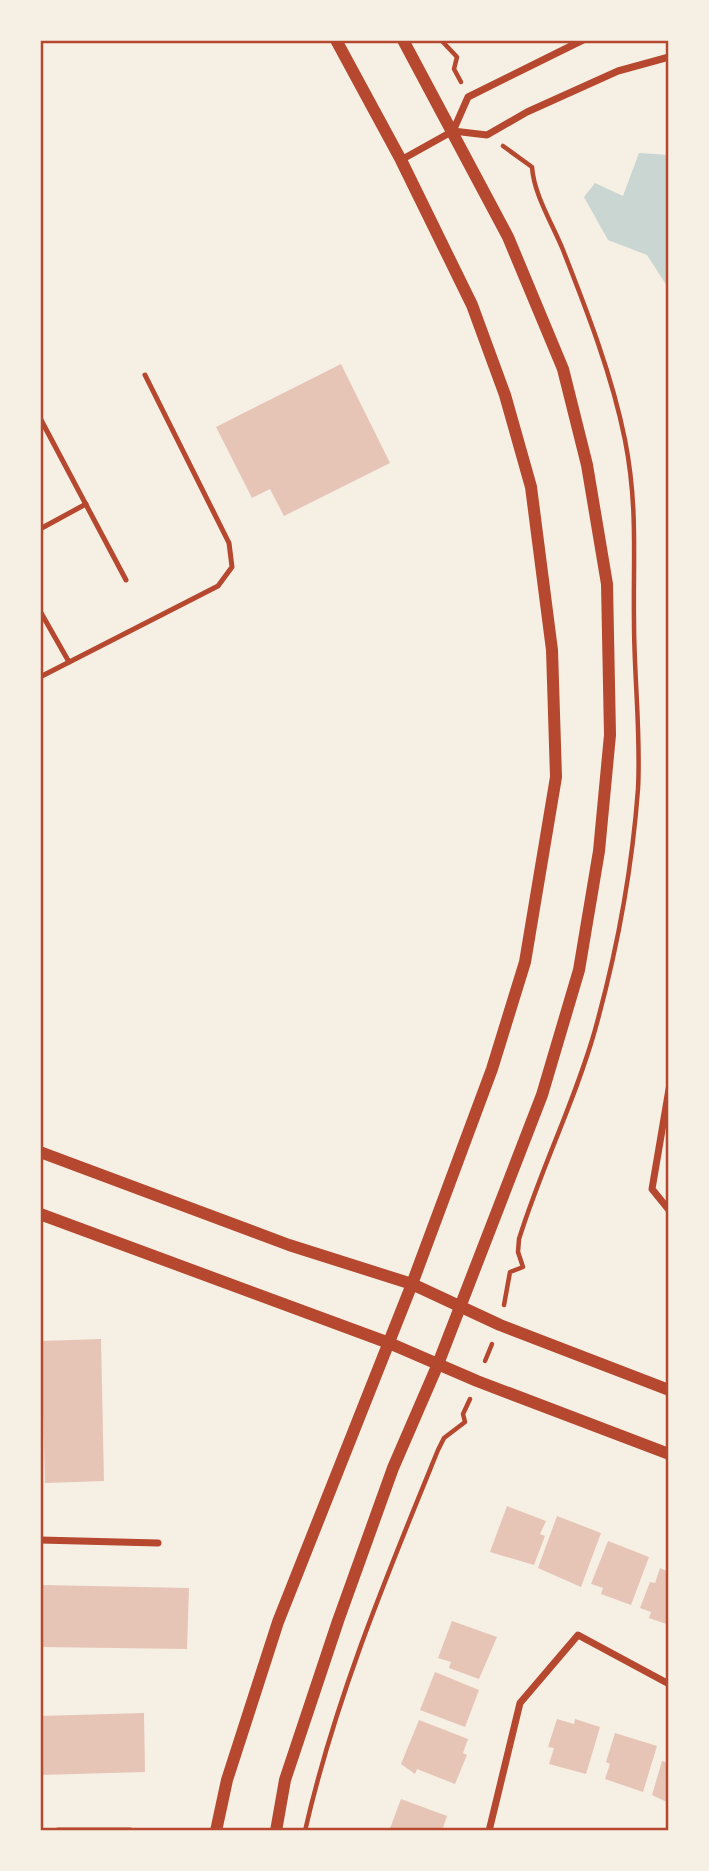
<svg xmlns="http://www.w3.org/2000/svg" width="709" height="1871" font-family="'Fira Sans',sans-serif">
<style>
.water{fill:#c9d6d2}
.building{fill:#e6c5b7}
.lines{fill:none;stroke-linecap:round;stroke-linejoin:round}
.path{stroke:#b5482f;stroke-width:4.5}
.service{stroke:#b5482f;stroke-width:5}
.minor{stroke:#b5482f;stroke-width:7}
.tertiary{stroke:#b5482f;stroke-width:12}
.neatline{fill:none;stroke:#b5482f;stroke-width:2.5}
</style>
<rect width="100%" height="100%" fill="#f6efe4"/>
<polygon class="water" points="639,153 669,155 669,289 647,255 608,240 584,197 595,183 623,196"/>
<g class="building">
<polygon points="341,364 390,463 284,516 270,489 252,498 216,427"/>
<polygon points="101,1339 104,1481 45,1483 41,1341"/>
<polygon points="507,1506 546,1521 540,1534 545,1536 534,1565 490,1552"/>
<polygon points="557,1516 601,1533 581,1587 538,1568"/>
<polygon points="608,1541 649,1557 631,1605 601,1594 603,1588 591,1584"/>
<polygon points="660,1568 669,1572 669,1625 649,1618 651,1612 640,1608 650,1582 655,1583"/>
<polygon points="43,1585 189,1588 187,1649 42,1647"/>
<polygon points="452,1621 497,1637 479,1679 449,1668 451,1662 438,1658"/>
<polygon points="435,1672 479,1690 465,1727 420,1710"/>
<polygon points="144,1713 145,1772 40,1775 40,1716"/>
<polygon points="557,1719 574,1724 575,1719 600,1727 586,1774 549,1764 554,1748 548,1747"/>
<polygon points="419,1720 468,1739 463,1753 467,1755 455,1784 417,1769 415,1774 401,1764"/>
<polygon points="615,1733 657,1746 643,1792 605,1779 610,1764 606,1762"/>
<polygon points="662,1761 669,1763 669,1803 652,1795"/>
<polygon points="401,1799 447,1816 442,1831 389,1831"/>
</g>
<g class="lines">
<g class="path">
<polyline points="441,40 457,57 454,69 461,82"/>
<path d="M503,146L532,167C534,195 552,223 563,250C587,311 612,375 625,440C638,506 633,557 634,622C634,678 641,733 638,789C632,870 617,951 595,1030C575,1101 541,1168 519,1239L518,1252L523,1267L510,1272L504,1305"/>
<polyline points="485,1361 492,1344"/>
<path d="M305,1831C335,1699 387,1575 438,1450L444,1438L465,1422L463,1414L470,1399"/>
</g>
<g class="service">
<polyline points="40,418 126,580"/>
<polyline points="40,529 86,504"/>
<polyline points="40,611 69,662"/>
<polyline points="40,677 218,586 232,567 229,543 145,375"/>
</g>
<g class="minor">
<polyline points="453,131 487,135 527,112 618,71 669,57"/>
<polyline points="401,160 453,131 468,97 583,40"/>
<polyline points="669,1089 652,1189 669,1210"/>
<polyline points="40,1540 158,1543"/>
<polyline points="58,1831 130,1831"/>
<polyline points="489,1831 520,1703 578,1635 669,1684"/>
</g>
<g class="tertiary">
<polyline points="40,1152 289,1245 412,1284 500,1325 669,1390"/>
<polyline points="40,1214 389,1343 477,1381 669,1454"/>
<polyline points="216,1831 227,1780 278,1622 412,1284 492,1069 525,962 556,777 552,650 531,487 505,395 472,305 401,160 336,40"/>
<polyline points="276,1831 285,1780 338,1621 393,1468 438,1364 542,1095 579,970 599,851 610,735 607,584 587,465 563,369 508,237 403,40"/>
</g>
</g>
<rect width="709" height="1871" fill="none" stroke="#f6efe4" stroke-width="84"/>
<rect x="42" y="42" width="625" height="1787" class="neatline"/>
</svg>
